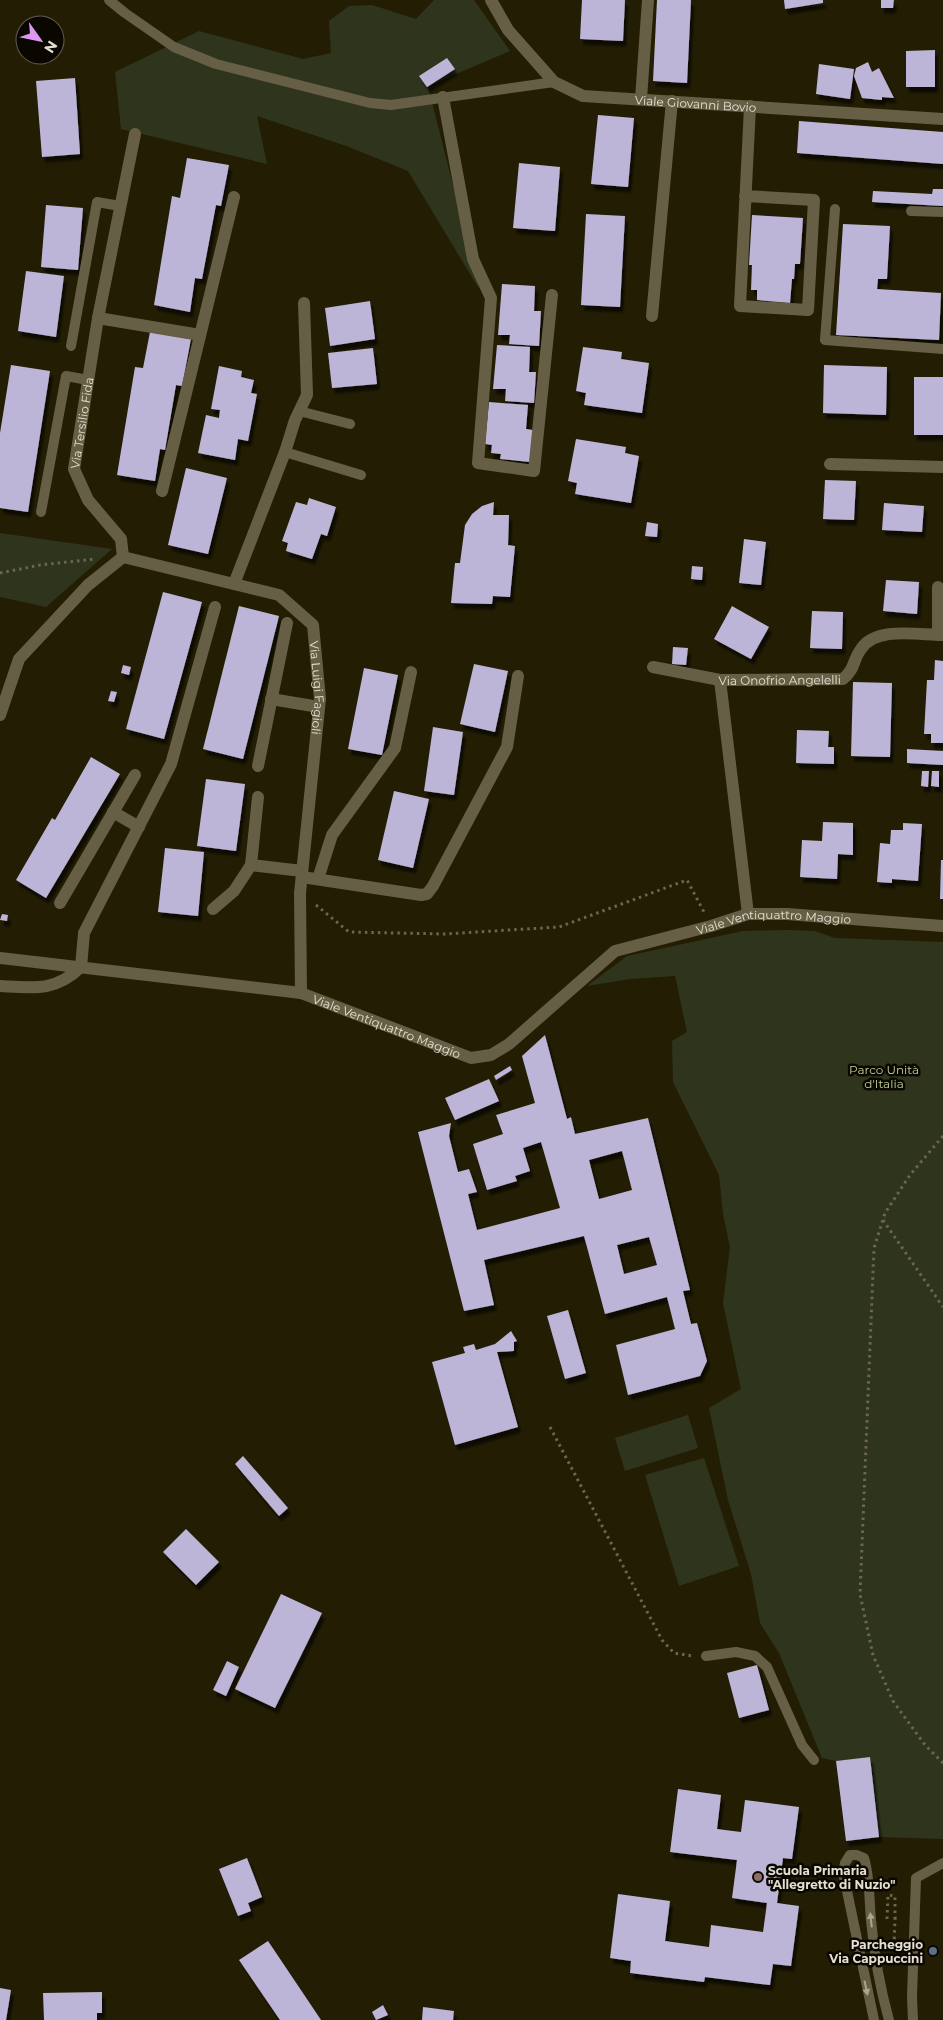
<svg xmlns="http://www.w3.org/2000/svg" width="943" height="2020" font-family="Montserrat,sans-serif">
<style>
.green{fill:#2f351c}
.building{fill:#bdb5d8;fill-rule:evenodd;filter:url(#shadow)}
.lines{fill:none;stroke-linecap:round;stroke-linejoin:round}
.path{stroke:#6b6650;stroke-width:3;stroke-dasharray:2.5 4;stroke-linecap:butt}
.service{stroke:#665f45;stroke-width:10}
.minor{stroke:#665f45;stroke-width:12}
.oneway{fill:#aba692}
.education-dot{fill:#8d6e63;stroke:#0a0701;stroke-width:2}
.service-dot{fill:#5c6f8a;stroke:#0a0701;stroke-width:2}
.labels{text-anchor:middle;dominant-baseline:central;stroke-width:5;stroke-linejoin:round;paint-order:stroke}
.street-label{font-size:12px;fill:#e4e0d1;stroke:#0a0701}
.park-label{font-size:12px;fill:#c1d095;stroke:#0a0701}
.poi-label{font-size:12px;font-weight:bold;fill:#e4e0d1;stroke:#0a0701;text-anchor:start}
</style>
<defs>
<filter id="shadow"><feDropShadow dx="3" dy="5.5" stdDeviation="1" flood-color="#0009"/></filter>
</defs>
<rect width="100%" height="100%" fill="#231d04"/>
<g class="green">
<polygon points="434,0 474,0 510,51 428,86 479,289 408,171 349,147 257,116 267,164 121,129 115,72 199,31 303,59 331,53 329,21 349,6 372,5 416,19"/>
<polygon points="0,533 112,549 46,607 0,597"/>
<polygon points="789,930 815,931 835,938 943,942 943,1839 879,1837 870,1757 836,1761 822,1758 779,1653 760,1623 751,1574 728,1500 709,1408 741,1389 723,1303 730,1247 723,1214 719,1175 673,1082 672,1041 687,1032 675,976 630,979 587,986 627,956 743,931"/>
<polygon points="688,1415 698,1448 625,1471 615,1438"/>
<polygon points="704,1458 739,1566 679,1586 645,1475"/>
</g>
<g class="building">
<polygon points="582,0 625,0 623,41 580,39"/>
<polygon points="657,0 691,0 687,83 653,81"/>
<polygon points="784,0 823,0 823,3 785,9"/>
<polygon points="881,0 894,0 893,8 881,8"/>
<polygon points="935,50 935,87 906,87 906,51"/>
<polygon points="447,58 455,69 427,87 419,76"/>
<polygon points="868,62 872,72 879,68 894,98 882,97 882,100 862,98 854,76 856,68"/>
<polygon points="819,64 854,69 850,99 816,94"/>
<polygon points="75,78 80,154 42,157 36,81"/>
<polygon points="598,115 634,118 628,187 591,184"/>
<polygon points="799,121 943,132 943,164 797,153"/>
<polygon points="187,158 229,165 221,206 216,205 202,279 195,278 190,312 154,305 172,196 180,198"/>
<polygon points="519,163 560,167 555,231 513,228"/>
<polygon points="933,189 943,189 943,206 872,202 873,191 932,194"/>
<polygon points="46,205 83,208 78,270 41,267"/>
<polygon points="586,214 625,216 620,307 581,305"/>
<polygon points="752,215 803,218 800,264 795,264 794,279 792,279 790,303 757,300 757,290 751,290 752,265 749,265"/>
<polygon points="843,224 890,226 887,279 878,279 877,289 941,293 939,340 836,335"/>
<polygon points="26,271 64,276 56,337 18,331"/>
<polygon points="502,284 535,286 534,311 541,311 539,346 509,344 510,335 498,335"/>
<polygon points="370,301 375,339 330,346 325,308"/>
<polygon points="150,332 191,339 182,386 176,385 165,450 160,449 155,481 117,475 135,367 143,368"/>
<polygon points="497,345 530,347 529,372 536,372 534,403 505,401 506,389 493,389"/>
<polygon points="583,347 622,352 621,359 649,363 642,413 584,405 586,393 576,391"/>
<polygon points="373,348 377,384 332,388 328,353"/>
<polygon points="11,365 50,371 28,512 0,508 0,433"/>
<polygon points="824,365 887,367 886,415 823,413"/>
<polygon points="219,366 242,371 241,377 254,380 251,393 257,394 248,441 238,439 235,460 198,453 206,415 219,418 220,410 211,409"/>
<rect x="914" y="377" width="29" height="58"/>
<polygon points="489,402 528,405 526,429 533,430 530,462 500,459 501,454 491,453 492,445 485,444"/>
<polygon points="576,439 626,447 625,453 639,456 631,503 575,494 577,483 568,481"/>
<polygon points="186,468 227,478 208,554 168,545"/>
<polygon points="825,480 856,481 854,520 823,519"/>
<polygon points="309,498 336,507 327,536 321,534 312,559 286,551 288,543 282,541 296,502 307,505"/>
<polygon points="494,502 493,515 509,515 508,545 515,546 510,597 493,596 492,604 451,603 455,563 460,563 465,525 472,514 482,506"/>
<polygon points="884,503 924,506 922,532 882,530"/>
<polygon points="647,522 658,524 657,537 645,536"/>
<polygon points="744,539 766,542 761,585 739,583"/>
<polygon points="692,566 703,567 702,580 691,579"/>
<polygon points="886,580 919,582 917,614 883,611"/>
<polygon points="163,592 202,602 164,739 126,729"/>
<polygon points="239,606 279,616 243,759 203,749"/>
<polygon points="732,606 769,627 751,659 714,639"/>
<polygon points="812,611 843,612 842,649 810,648"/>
<polygon points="673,647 688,648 686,665 672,664"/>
<polygon points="935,660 943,661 943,743 931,743 931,734 924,734 927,680 934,680"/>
<polygon points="474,664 508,671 495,732 460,724"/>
<polygon points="123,665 131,667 129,675 121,673"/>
<polygon points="364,668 398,675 382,755 348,749"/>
<polygon points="853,682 892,683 890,757 851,756"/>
<polygon points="111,691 117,692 114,702 108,701"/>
<polygon points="433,727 463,732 454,795 424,791"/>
<polygon points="797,730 829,731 828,747 834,747 834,764 796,763"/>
<polygon points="907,749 943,751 943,765 907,763"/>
<polygon points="91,757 120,774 46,898 16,880 52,818 55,820"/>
<polygon points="922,771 929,771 928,787 921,786"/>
<polygon points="932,771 939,771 939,787 931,786"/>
<polygon points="206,779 245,784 236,851 197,846"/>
<polygon points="394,791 429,799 413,868 378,860"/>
<polygon points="823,822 853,823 853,855 838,854 837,879 800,877 802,840 822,841"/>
<polygon points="903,823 922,824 918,881 892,879 892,883 877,882 880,843 890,844 891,830 903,830"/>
<polygon points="165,848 204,852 198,916 158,912"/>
<polygon points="941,860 943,860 943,899 940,899"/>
<polygon points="2,914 8,915 7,921 0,920"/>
<path d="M545,1035L567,1119L571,1117L575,1134L648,1118L690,1290L683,1291L691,1324L697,1323L707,1361L700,1376L628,1395L616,1345L675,1329L667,1297L605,1314L584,1236L484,1260L494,1305L464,1311L418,1132L451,1123L449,1136L458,1172L469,1169L477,1192L468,1194L477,1230L560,1208L541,1142L523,1148L530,1171L515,1176L517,1181L487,1190L473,1144L503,1134L496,1115L535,1103L522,1056ZM622,1151L632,1190L599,1199L589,1160ZM649,1237L657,1265L624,1274L617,1245Z"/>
<polygon points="510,1066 512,1070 496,1080 494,1076"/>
<polygon points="489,1079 499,1101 455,1120 445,1098"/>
<polygon points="568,1310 586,1373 565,1379 547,1316"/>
<polygon points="511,1331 517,1341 514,1342 514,1351 497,1352 518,1427 455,1445 432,1362 465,1353 463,1347 474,1344 476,1350 495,1344"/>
<polygon points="243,1456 288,1508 279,1516 235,1464"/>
<polygon points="186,1529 219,1562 196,1585 163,1552"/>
<polygon points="281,1594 322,1613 275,1708 235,1689"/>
<polygon points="227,1661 239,1667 226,1696 213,1690"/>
<polygon points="757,1665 769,1710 739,1718 727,1673"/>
<polygon points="870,1757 879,1837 846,1841 836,1761"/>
<polygon points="678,1789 721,1795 717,1829 741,1832 745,1800 799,1807 792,1859 783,1858 777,1903 799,1906 791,1966 773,1964 770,1985 705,1977 704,1982 630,1973 631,1961 610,1958 618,1894 670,1901 665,1941 709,1947 711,1925 763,1932 767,1903 732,1898 737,1860 670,1852"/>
<polygon points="247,1858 262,1897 248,1903 251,1911 238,1916 219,1869"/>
<polygon points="268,1941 321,2020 280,2020 239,1960"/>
<polygon points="0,1988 11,1990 6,2020 0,2020"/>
<polygon points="102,1992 102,2013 97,2013 97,2020 44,2020 43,1993"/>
<polygon points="383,2005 388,2015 376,2020 372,2012"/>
<polygon points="423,2007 454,2011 453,2020 422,2020"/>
</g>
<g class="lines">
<g class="path">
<polyline points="0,573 40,565 95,559"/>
<polyline points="316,905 349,932 444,934 559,927 687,880 704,912"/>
<polyline points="943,1136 910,1175 885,1213 874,1248 860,1594 873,1655 893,1701 925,1745 943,1763"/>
<polyline points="883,1220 943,1307"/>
<polyline points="550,1427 662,1640 674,1653 693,1656"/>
<polyline points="887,1919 888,1895 895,1896 895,1918 900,1918"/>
<polyline points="888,1945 894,1946 895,1918"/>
</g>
<g class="service">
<polyline points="109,0 125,13 174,47 216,64 370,103 391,105 554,82"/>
<polyline points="835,209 825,340 943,349"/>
<polyline points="911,211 943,212"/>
<polyline points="71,346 97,202 120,206"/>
<polyline points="299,411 350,424"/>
<polyline points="285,452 361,475"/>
<polyline points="41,512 66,376 88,380"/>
<polyline points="706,1656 736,1652 755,1656 767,1667 802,1745 814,1760"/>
<path d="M874,2020L843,1872L845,1863L850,1855H857L864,1858C870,1877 869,1899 871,1920C874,1953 880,1988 889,2020"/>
<polyline points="913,2020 912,1997 916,1878 943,1863"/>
</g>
<g class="minor">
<path id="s1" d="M491,0L508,30L554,82L583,96L943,119"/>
<polyline points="443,97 473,259 491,298 478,463 534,471 552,295"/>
<polyline points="641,99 648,0"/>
<path d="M745,196L814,200L808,310L740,306C743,240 747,173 750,106"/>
<polyline points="652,316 672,101"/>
<polyline points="98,318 200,335"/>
<polyline points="830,464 943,467"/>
<polyline points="162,491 234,197"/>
<path id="s2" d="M123,557L279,595L313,625L320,699L300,893L301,993"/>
<path id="s3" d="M123,557L121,539L88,500L74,469L98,318L135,134"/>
<polyline points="234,584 285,452 295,420 307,395 304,303"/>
<polyline points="938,635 938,587"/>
<path id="s4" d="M653,667L720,680L843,679C856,668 852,661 861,649C876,626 918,635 943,635"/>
<polyline points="720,680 748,914"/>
<polyline points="271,699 319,707"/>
<polyline points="0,715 19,659 88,585 123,557"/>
<polyline points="258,766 287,623"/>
<polyline points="258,797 251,865 302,871"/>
<polyline points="113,812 139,827"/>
<polyline points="302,877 421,895 427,894 433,886 507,747 518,676"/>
<polyline points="318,879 332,835 395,748 411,672"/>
<polyline points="60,903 135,775"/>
<polyline points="213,909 234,891 251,865"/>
<path id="s5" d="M0,958L301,993L471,1058L491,1055L509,1044L615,951L711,926L748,914H787L943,926"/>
<path d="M0,986C33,988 55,992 81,967L84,933L171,764L215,607"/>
</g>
</g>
<defs><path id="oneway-solid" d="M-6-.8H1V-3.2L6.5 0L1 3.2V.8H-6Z" transform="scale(1.25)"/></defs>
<g class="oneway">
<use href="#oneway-solid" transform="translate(871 1920) rotate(-96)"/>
<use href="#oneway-solid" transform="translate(866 1988) rotate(78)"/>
</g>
<circle class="education-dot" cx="758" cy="1877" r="5"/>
<circle class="service-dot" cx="933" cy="1951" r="5"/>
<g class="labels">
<g class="street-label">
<text stroke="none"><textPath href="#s1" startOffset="249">Viale Giovanni Bovio</textPath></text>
<text stroke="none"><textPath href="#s3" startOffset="150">Via Tersilio Fida</textPath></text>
<text stroke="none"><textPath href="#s4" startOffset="128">Via Onofrio Angelelli</textPath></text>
<text stroke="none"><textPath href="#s2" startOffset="269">Via Luigi Fagioli</textPath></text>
<text stroke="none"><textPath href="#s5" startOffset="830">Viale Ventiquattro Maggio</textPath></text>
<text stroke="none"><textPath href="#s5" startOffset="395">Viale Ventiquattro Maggio</textPath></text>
</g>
<g class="park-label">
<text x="884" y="1069">Parco Unità<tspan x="884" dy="14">d'Italia</tspan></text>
</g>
<g class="poi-label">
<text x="768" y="1870">Scuola Primaria<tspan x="768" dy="14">"Allegretto di Nuzio"</tspan></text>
<text x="923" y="1944" text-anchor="end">Parcheggio<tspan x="923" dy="14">Via Cappuccini</tspan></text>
</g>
</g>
<g transform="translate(40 40) rotate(123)"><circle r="24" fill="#0a0701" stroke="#615e54"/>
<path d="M0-4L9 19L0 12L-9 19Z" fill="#de98f2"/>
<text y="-8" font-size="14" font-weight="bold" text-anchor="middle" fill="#e4e0d1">N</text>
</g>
</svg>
